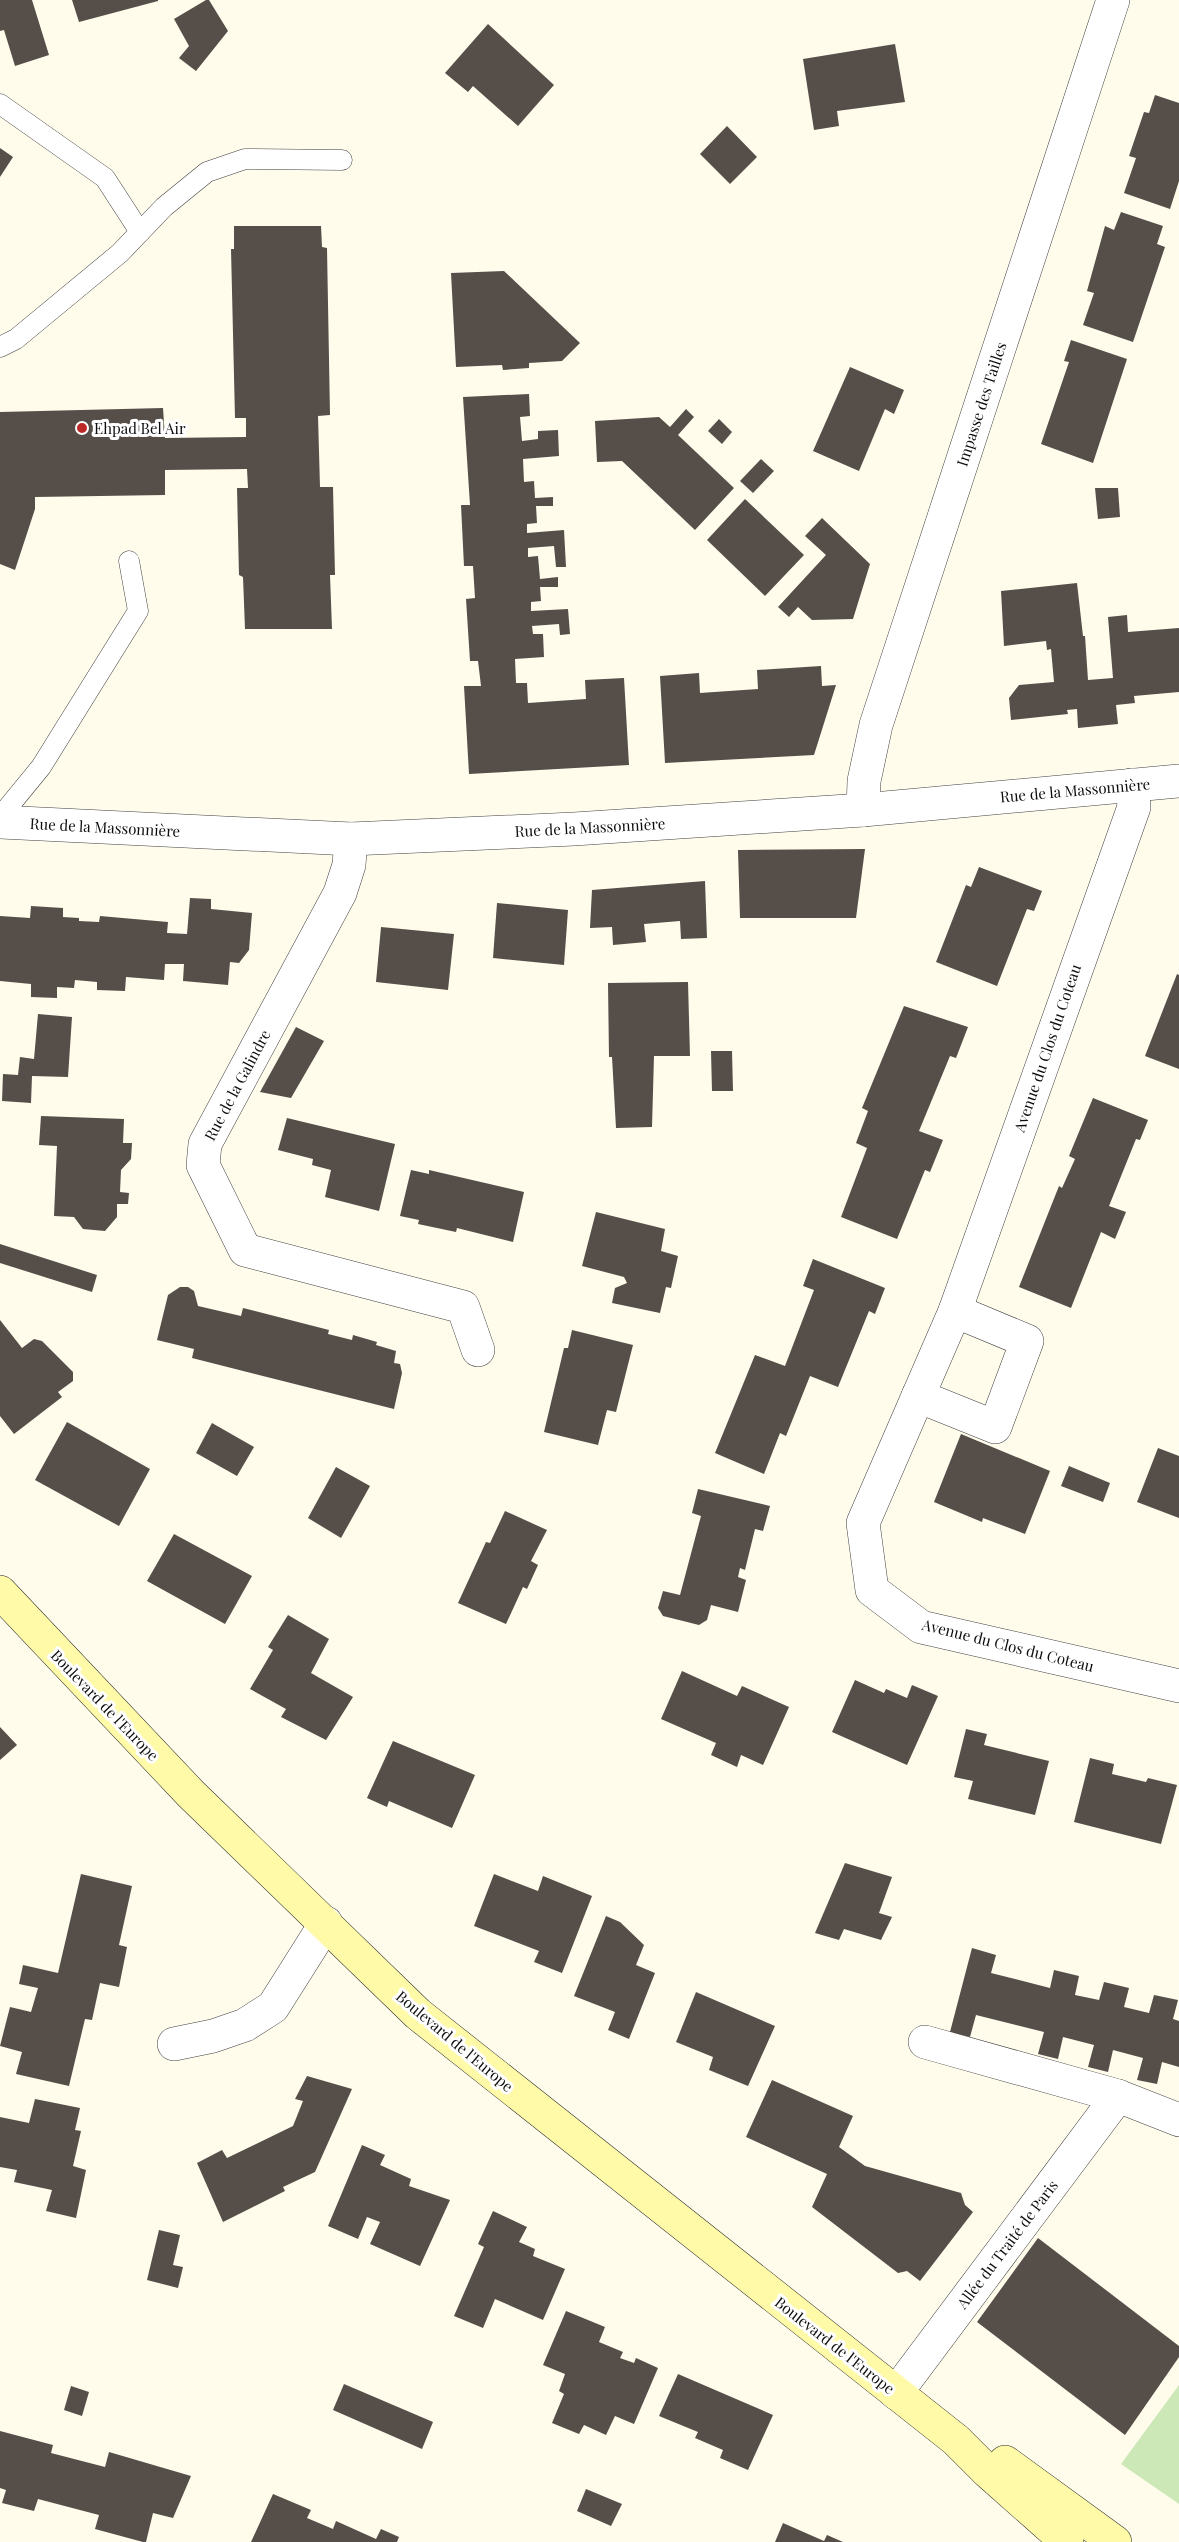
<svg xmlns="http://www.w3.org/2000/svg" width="1179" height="2542" font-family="'Playfair Display',serif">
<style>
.green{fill:#cde8b7}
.building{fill:#554e49}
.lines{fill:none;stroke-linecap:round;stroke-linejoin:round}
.lane-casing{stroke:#404040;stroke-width:21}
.street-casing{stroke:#404040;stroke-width:34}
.secondary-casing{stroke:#2f2f2f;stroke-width:34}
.lane{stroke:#fff;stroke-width:20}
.street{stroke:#fff;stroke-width:33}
.secondary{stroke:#fefaa8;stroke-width:33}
.poi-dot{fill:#bb2826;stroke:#fff;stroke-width:2}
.labels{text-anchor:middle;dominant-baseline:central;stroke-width:6;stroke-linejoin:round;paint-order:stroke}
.street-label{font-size:15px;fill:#0d0d0d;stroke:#fff}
.poi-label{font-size:15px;fill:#0d0d0d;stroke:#fff;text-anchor:start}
</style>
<rect width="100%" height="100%" fill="#fffcec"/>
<polygon class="green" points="1179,2385 1179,2504 1121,2464"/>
<g class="building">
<polygon points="0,0 32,0 49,55 15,66 4,30 0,31"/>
<polygon points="72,0 158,0 158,1 79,22"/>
<polygon points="206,0 209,0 228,31 196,71 179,58 189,46 174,19"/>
<polygon points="488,24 554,85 518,126 473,86 468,92 445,73"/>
<polygon points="895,44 905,102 837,111 839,126 814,130 803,59"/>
<polygon points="1155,95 1179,103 1179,181 1170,209 1124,193 1136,158 1129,156 1144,112 1149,113"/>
<polygon points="727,126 757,157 730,184 700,154"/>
<polygon points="0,148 13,157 0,177"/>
<polygon points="1121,212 1163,226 1157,244 1165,247 1133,342 1083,325 1094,293 1087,291 1105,226 1114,230"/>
<polygon points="234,226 321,226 322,247 327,248 330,415 318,416 320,487 333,487 335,575 330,575 332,629 245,629 243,577 239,575 237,488 248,488 247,469 165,470 165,495 35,497 35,509 15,570 0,564 0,412 163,408 165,438 246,437 246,418 235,418 231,249 234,249"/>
<polygon points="504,271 580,343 562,361 529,363 529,368 503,370 502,365 456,367 451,273"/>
<polygon points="1071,340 1127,359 1093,463 1041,444 1069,362 1064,361"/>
<polygon points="850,367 904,390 894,414 885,409 859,471 813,451"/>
<polygon points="529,394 530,416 520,417 522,441 538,439 538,431 558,430 559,456 523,459 524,482 534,481 535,498 553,497 553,506 536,506 537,523 527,524 527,533 564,530 566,567 556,567 554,546 528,548 528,557 538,556 540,579 558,577 558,587 540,587 541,601 531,602 531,611 568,609 570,634 560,635 559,624 532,626 533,634 543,634 544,657 515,659 516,683 527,683 528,703 586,699 585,680 624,678 629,765 469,774 464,686 481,686 478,661 470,661 466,599 475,598 473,566 464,566 461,505 470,505 463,397"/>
<polygon points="686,409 694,417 678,435 734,488 695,530 622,461 597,462 595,421 659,417 670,427"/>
<polygon points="719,419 732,432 722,444 708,431"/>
<polygon points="761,459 774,471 753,493 740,481"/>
<polygon points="1095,488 1118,488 1120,517 1098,519"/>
<polygon points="745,499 804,555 765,596 707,540"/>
<polygon points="822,518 870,564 853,619 812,620 798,607 789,617 778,607 826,555 805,536"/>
<polygon points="1077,583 1083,636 1085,636 1088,680 1113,678 1108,617 1127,615 1128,632 1179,628 1179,692 1134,696 1135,703 1116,705 1118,724 1078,728 1077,709 1067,710 1068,714 1011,720 1009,698 1019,685 1054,682 1051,649 1047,650 1046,641 1004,646 1001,591"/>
<polygon points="821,666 822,686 836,685 814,755 665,763 660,676 699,673 700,693 758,689 757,670"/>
<polygon points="865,849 856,918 740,918 738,850"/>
<polygon points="979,867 1042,891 1034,911 1027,909 997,986 936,962 966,885 971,887"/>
<polygon points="705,881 707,938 681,939 680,921 644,924 646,942 613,945 612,927 590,928 592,890"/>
<polygon points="190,898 211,899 211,909 252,913 249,950 239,963 230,962 228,985 183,981 184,964 165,964 164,980 126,977 125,991 97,990 97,982 75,980 74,988 57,987 57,998 31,997 31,984 0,981 0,916 30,918 31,906 63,908 63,917 79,918 79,921 99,922 100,916 168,922 167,933 187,934"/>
<polygon points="497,903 568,910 564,965 493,958"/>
<polygon points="381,927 454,934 448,990 376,982"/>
<polygon points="1177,974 1179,975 1179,1069 1145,1056"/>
<polygon points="688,982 690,1056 654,1056 652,1127 616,1128 612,1057 609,1057 608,983"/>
<polygon points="904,1006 968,1027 956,1058 950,1056 919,1131 943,1140 930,1172 925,1170 897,1239 841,1217 867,1148 856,1143 868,1111 862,1108"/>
<polygon points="38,1014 72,1017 68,1077 32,1076 31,1103 2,1101 3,1074 18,1075 20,1057 34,1059"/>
<polygon points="296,1027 324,1041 291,1098 260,1092"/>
<polygon points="711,1051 732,1051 733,1091 712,1091"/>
<polygon points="1093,1098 1148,1120 1140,1140 1136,1139 1109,1206 1126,1212 1115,1239 1101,1232 1071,1308 1019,1287 1059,1186 1062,1188 1075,1159 1069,1156"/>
<polygon points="41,1116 124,1119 123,1143 132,1143 131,1159 121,1170 120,1192 129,1193 128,1204 117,1204 117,1217 105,1231 83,1229 74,1217 54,1216 57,1146 39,1145"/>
<polygon points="287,1118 395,1144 379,1211 325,1197 331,1170 312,1165 313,1159 278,1150"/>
<polygon points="411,1170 429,1174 429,1170 524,1192 513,1242 457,1228 456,1232 418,1224 419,1220 400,1216"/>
<polygon points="596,1212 665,1229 661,1251 678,1256 671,1288 666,1287 660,1313 612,1303 615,1288 627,1283 624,1277 582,1266"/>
<polygon points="0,1244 97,1275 92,1292 0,1263"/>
<polygon points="813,1259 885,1288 875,1314 869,1311 838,1387 810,1376 786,1436 780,1433 764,1474 715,1453 755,1355 785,1366 814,1290 803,1286"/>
<polygon points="180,1287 188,1287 194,1291 198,1306 241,1316 243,1308 329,1330 328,1334 352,1340 353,1335 377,1342 376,1345 396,1351 394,1363 400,1364 402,1373 394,1409 192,1358 194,1349 157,1340 168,1295"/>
<polygon points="0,1320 22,1348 34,1339 42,1341 73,1372 73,1381 58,1392 62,1397 14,1434 0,1416"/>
<polygon points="572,1330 633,1345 616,1412 607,1410 598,1445 544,1432 564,1348 568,1348"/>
<polygon points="67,1422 150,1469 119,1526 35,1480"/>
<polygon points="212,1423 254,1447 237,1476 196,1453"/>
<polygon points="961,1434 1050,1471 1025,1534 983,1518 982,1522 934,1502"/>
<polygon points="1158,1448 1179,1456 1179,1518 1137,1502"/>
<polygon points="1069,1466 1110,1483 1103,1502 1061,1486"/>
<polygon points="336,1467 370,1486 341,1538 308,1518"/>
<polygon points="698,1489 770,1506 763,1531 755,1529 745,1570 740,1568 738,1577 746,1580 738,1612 711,1605 707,1620 699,1625 663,1616 658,1608 663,1591 680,1595 701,1516 692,1513"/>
<polygon points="505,1511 547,1530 531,1561 538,1565 527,1589 523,1587 506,1624 458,1603 486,1542 490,1543"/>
<polygon points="174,1534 252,1576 225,1624 147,1581"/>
<polygon points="288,1615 329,1639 311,1673 353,1697 326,1740 281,1717 286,1709 250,1689 273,1650 268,1647"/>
<polygon points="682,1671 737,1696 742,1686 789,1707 763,1765 741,1755 737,1767 711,1755 716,1743 661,1719"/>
<polygon points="855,1680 884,1693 886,1689 907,1698 912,1685 938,1696 907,1765 832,1732"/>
<polygon points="0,1727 17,1745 0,1760"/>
<polygon points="966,1729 987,1734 984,1745 1049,1761 1035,1815 968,1799 973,1781 954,1777"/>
<polygon points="393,1741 475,1775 452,1828 389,1801 387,1807 367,1798"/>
<polygon points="1090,1758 1114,1764 1112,1774 1146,1782 1148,1778 1177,1785 1161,1844 1074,1822"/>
<polygon points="845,1863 892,1877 879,1913 892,1917 881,1940 844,1929 839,1940 815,1933"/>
<polygon points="81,1874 132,1886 119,1945 127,1947 119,1987 100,1983 92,2020 85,2019 69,2086 16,2074 22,2052 0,2046 10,2007 31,2012 38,1988 19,1984 23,1965 58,1973"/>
<polygon points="494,1874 538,1891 543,1876 592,1896 562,1973 534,1962 539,1951 474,1926"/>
<polygon points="606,1916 620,1922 644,1945 636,1965 655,1973 629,2039 608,2030 615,2012 574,1996"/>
<polygon points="972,1948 996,1955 991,1973 1050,1988 1054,1970 1079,1976 1075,1995 1099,2000 1104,1982 1129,1988 1124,2007 1149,2013 1154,1995 1178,2000 1173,2019 1179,2021 1179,2067 1162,2062 1157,2084 1137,2080 1143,2058 1113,2050 1108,2072 1088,2067 1094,2045 1063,2037 1058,2059 1038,2054 1044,2032 976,2015 970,2037 950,2032"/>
<polygon points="696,1992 775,2026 748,2086 709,2070 713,2057 676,2042"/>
<polygon points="307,2076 352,2089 315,2172 283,2187 285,2191 223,2222 197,2163 222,2150 227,2158 293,2126 303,2101 295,2099"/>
<polygon points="772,2080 853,2116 839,2147 865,2166 961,2193 965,2205 973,2212 920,2281 907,2271 898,2273 812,2207 827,2174 746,2137"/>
<polygon points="35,2099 80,2108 75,2130 81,2131 73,2166 86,2170 76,2218 46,2211 52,2190 14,2182 17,2170 0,2167 0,2117 29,2123"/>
<polygon points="362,2145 385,2155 380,2165 411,2179 409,2186 450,2200 420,2266 370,2244 380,2222 367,2217 358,2239 328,2226"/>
<polygon points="493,2211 527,2227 519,2242 535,2249 533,2256 565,2269 543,2320 495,2299 483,2328 454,2316 484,2247 478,2244"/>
<polygon points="159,2230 180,2235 173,2265 183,2267 178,2288 147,2280"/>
<polygon points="1038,2238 1179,2346 1179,2357 1125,2435 977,2322"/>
<polygon points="566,2311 605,2327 599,2342 623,2352 620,2358 634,2363 636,2358 658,2368 634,2424 615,2416 606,2435 584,2425 579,2434 552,2423 564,2394 559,2391 565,2374 543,2365"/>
<polygon points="678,2374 773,2415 748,2470 720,2458 723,2450 695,2438 698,2432 659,2416"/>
<polygon points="344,2384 433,2422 422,2449 333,2410"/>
<polygon points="71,2386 89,2392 82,2416 64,2410"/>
<polygon points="0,2431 53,2445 51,2453 105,2467 109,2452 191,2476 173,2518 153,2513 146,2542 143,2542 95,2529 99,2515 38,2499 34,2511 2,2503 6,2490 0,2488"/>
<polygon points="586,2489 622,2504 611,2526 577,2511"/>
<polygon points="273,2494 311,2510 307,2518 333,2529 336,2521 376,2539 381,2529 399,2537 397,2542 251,2542"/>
<polygon points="783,2523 824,2541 827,2535 843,2542 775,2542"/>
</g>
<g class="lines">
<g class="lane-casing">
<g id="lane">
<polyline points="0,104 105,178 140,232"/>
<polyline points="0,347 16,339 120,253 164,207 207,172 245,159 342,160"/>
<polyline points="0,817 41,767 138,611 129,561"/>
</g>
</g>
<g class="street-casing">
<g id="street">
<polyline points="1132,785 1134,807 955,1311 863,1523 872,1590 921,1627 1179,1686"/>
<polyline points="863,810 864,781 876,725 1113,0"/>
<polyline points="0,822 351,839 574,829 863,810 1179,781"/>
<polyline points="351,839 349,865 340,893 205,1144 203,1165 245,1250 463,1307 478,1350"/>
<polyline points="918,1396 995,1427 1027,1341 955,1311"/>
<polyline points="925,2042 1118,2096 1179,2120"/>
<polyline points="174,2044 213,2036 245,2025 273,2007 326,1923"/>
<polyline points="896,2393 1118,2096"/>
</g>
</g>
<g class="secondary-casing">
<g id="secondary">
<polyline points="0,1592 191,1794 418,2014 956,2440 988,2472 1067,2542"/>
<polyline points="1005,2462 1115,2542"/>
</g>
</g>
<use href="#lane" class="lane"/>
<use href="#street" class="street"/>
<use href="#secondary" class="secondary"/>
</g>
<circle class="poi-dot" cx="82" cy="428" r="6"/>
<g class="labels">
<g class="street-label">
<text transform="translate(981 404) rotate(-72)">Impasse des Tailles</text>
<text transform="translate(1075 790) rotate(-5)">Rue de la Massonnière</text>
<text transform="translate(105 827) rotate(3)">Rue de la Massonnière</text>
<text transform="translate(590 827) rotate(-3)">Rue de la Massonnière</text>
<text transform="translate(1047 1048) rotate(-71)">Avenue du Clos du Coteau</text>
<text transform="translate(237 1085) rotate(-62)">Rue de la Galindre</text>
<text transform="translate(1008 1645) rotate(14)">Avenue du Clos du Coteau</text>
<text transform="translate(105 1705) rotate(46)">Boulevard de l'Europe</text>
<text transform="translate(455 2041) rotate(40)">Boulevard de l'Europe</text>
<text transform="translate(1007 2244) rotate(-53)">Allée du Traité de Paris</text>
<text transform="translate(835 2345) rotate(38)">Boulevard de l'Europe</text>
</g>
<g class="poi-label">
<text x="94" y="428">Ehpad Bel Air</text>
</g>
</g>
</svg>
